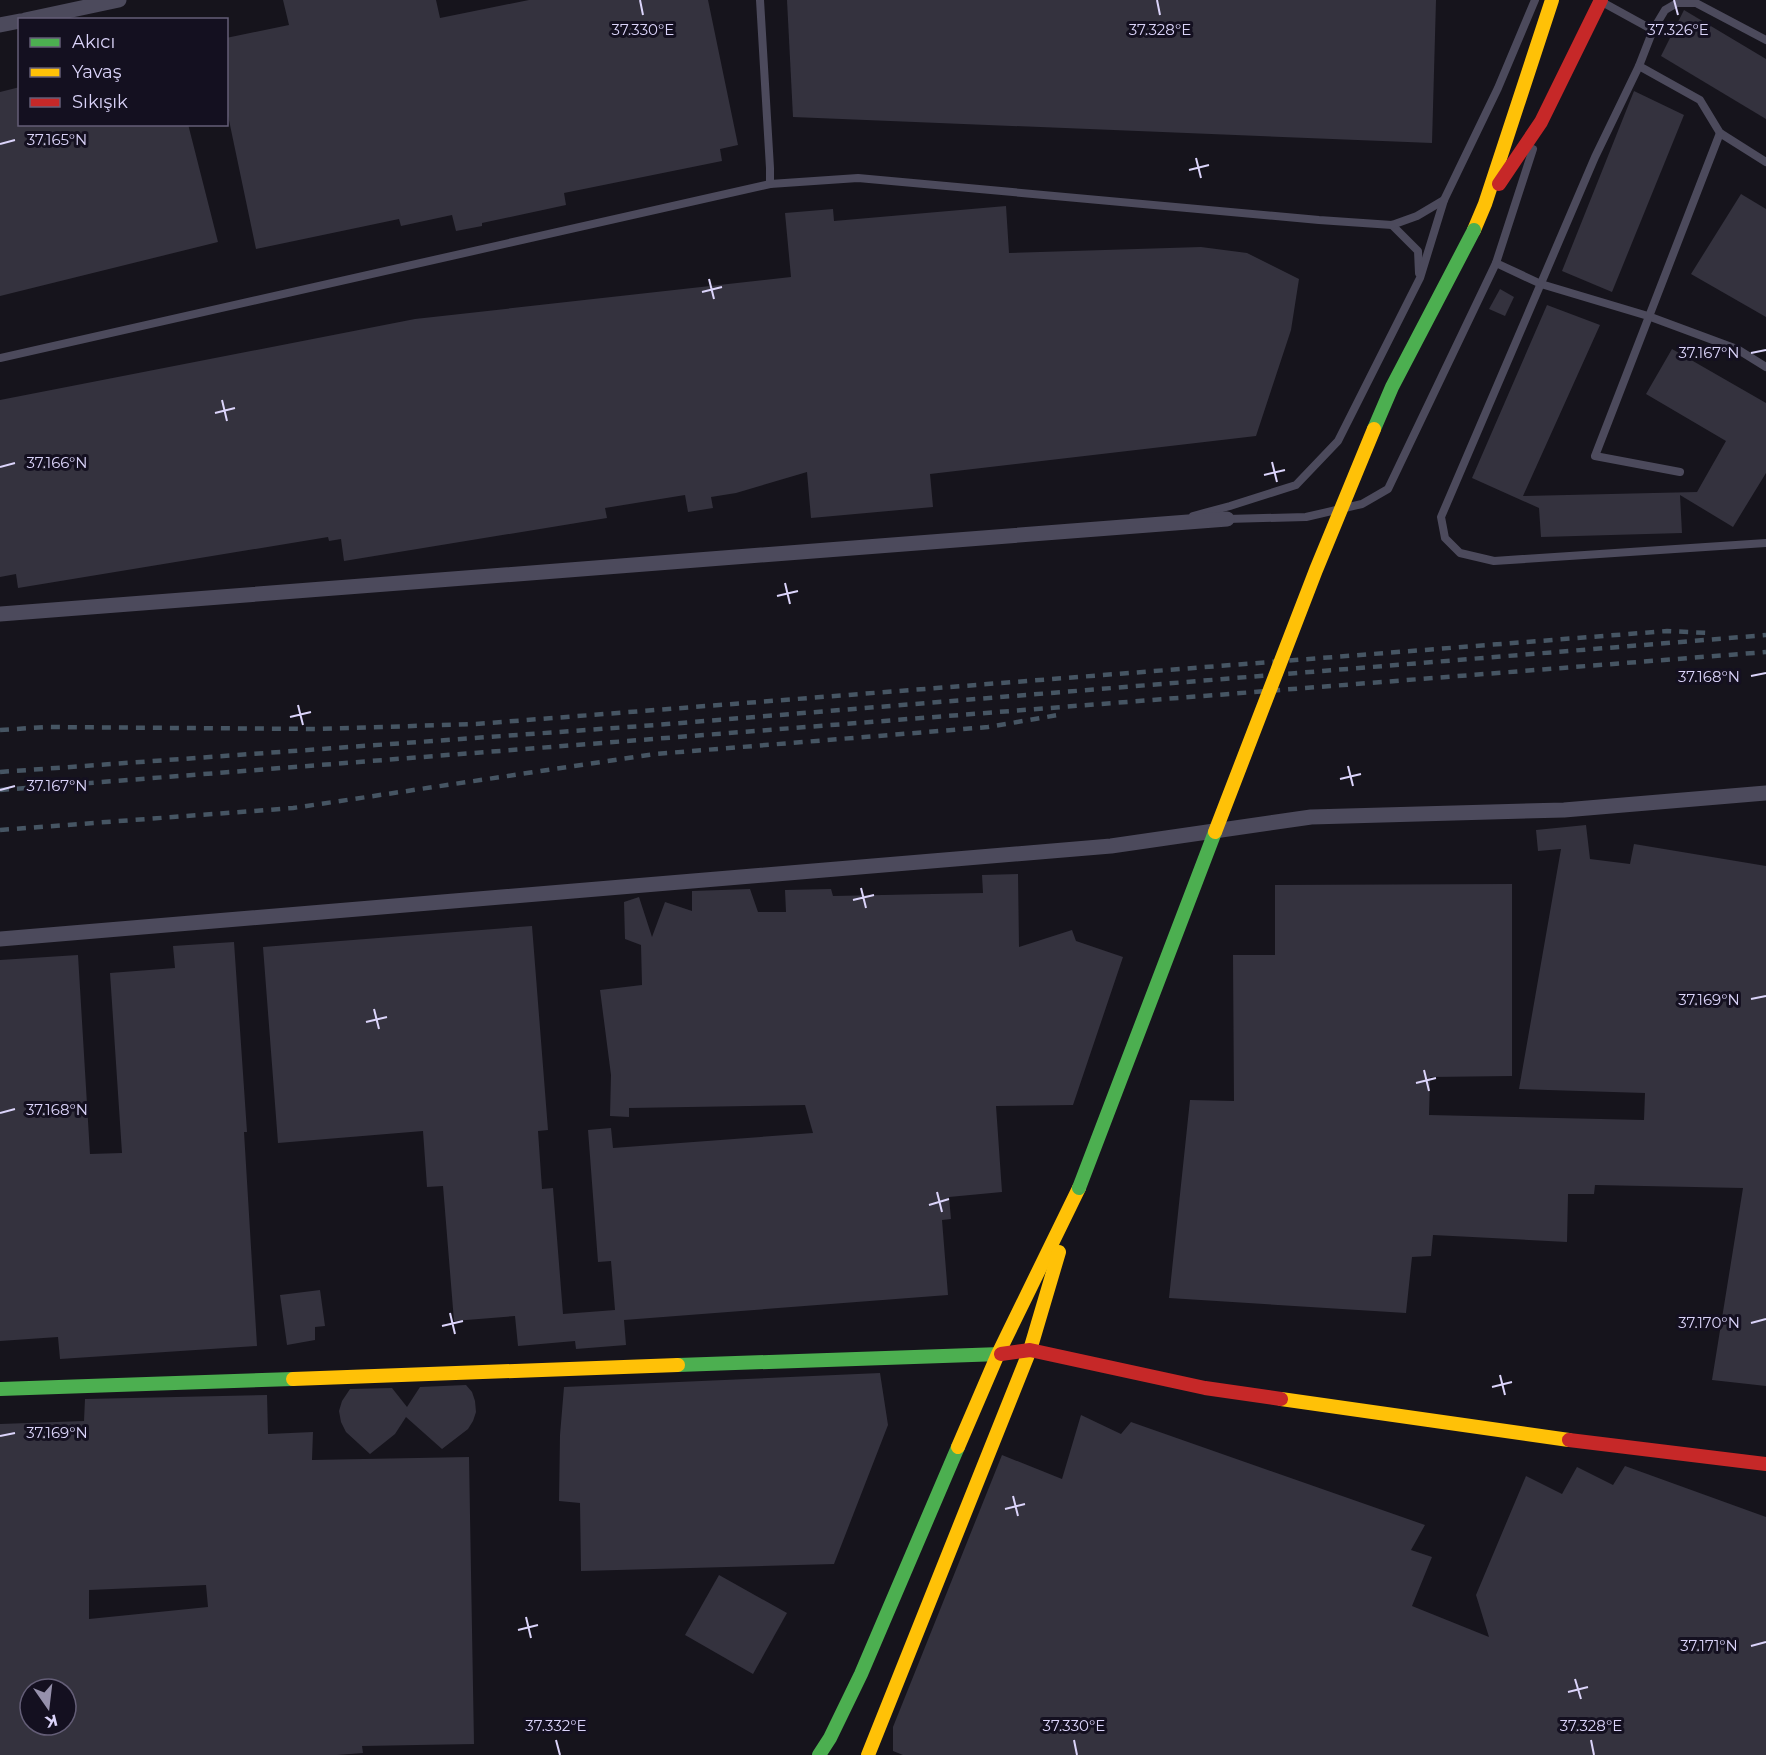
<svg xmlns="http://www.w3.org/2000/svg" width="1766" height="1755" font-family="Montserrat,sans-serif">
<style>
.building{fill:#34323e;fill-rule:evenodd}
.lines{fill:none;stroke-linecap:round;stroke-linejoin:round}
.lane{stroke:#4c4a5c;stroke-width:8}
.street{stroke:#4c4a5c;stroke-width:15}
.fast{stroke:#4caf50;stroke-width:14}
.slow{stroke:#ffc107;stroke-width:14}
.jam{stroke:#c62828;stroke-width:14}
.rail{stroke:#465563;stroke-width:4.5;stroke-dasharray:9 8;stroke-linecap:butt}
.fast-bridge{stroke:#4caf50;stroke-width:14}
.slow-bridge{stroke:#ffc107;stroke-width:14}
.ticks{fill:none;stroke:#dbd4fa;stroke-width:2}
.ticks-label{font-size:15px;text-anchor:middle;fill:#dbd4fa;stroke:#141020;stroke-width:6;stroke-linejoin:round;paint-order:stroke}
</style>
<rect width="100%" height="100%" fill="#16141c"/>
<g class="building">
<polygon points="283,0 436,0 440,18 529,0 708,0 738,145 720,149 722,161 564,193 566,205 482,223 482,226 456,231 452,215 401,226 399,219 256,249 226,106 226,38 289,25"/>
<polygon points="787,0 1436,0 1432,143 793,117"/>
<polygon points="1684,10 1766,59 1766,119 1661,56"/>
<polygon points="20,87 20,124 188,124 218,242 0,296 0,92"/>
<polygon points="1634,91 1684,115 1612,292 1562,271"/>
<polygon points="1741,194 1766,209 1766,317 1691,274"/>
<polygon points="1006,206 1009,253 1201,247 1247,253 1299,279 1291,330 1256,436 930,474 933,507 811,518 807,472 736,493 711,497 713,508 688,512 685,495 605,508 607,518 344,561 341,539 329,541 328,537 18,588 16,574 0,577 0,400 415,319 791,277 785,213 833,209 834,221"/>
<polygon points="1500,289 1514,297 1505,316 1489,309"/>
<polygon points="1547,305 1600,325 1523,496 1697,492 1726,441 1646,394 1672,349 1766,403 1766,473 1733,527 1680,495 1682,533 1541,537 1539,508 1472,478"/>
<polygon points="1586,825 1590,859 1630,864 1634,844 1766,866 1766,1386 1712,1380 1743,1188 1595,1185 1594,1194 1568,1194 1567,1242 1433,1235 1431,1256 1412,1257 1406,1313 1169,1298 1190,1100 1234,1101 1233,955 1275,955 1275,885 1512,884 1512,1076 1430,1077 1429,1115 1644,1120 1645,1093 1519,1089 1561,849 1538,851 1536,830"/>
<polygon points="1018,874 1019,947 1072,930 1076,941 1123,957 1073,1105 996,1106 1002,1192 949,1197 951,1219 942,1220 948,1295 624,1320 626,1345 576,1349 575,1341 518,1346 515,1316 454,1321 443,1186 427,1187 423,1131 278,1143 263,947 532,926 548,1130 538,1131 542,1189 553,1188 563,1314 615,1310 611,1261 598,1262 588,1130 611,1128 613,1148 813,1133 805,1105 629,1108 629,1117 610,1116 611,1075 600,990 642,985 641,945 625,939 624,902 639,897 652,937 665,902 692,911 692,891 750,889 758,912 786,912 785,890 831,889 833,896 983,893 982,875"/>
<polygon points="234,942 247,1132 244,1132 257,1346 60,1359 58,1337 0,1341 0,960 78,955 90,1154 122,1153 110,973 175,968 173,946"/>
<polygon points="320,1290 325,1326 315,1327 315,1340 287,1345 280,1295"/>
<polygon points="880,1373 888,1425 834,1564 581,1571 580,1503 559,1501 560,1435 564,1387"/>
<polygon points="466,1385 472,1392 475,1401 476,1412 473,1421 468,1429 442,1449 406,1417 395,1434 370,1454 346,1432 341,1422 339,1411 342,1401 350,1389 392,1388 407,1407 420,1387"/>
<path d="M267,1395L268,1434L313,1432L312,1460L469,1457L474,1744L362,1746L363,1753L337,1755H0V1424L84,1421L85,1399ZM206,1585L208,1607L89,1619V1590ZM30,1689H66V1725H30Z"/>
<polygon points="1081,1415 1121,1434 1131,1422 1425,1525 1411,1550 1432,1557 1412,1606 1489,1637 1476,1595 1526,1476 1562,1494 1577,1467 1613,1485 1625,1466 1766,1517 1766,1755 903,1755 893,1751 893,1727 1002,1455 1062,1479"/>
<polygon points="719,1575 787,1613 753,1674 685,1635"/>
</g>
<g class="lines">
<g class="lane">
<polyline points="760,0 770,168 770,184"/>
<polyline points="1602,2 1653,30"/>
<polyline points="1766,40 1696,3 1677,3 1665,10 1653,30 1639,66 1595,157 1441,517 1445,538 1460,553 1494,561 1766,543"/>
<polyline points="1639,66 1700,100 1720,133 1766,162"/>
<polyline points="1392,225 1418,251 1419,273"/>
<polyline points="1496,263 1541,284 1648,316 1737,349 1766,367"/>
<polyline points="0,358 770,184 858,178 1319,220 1392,225 1417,216 1444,200"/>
<polyline points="1680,472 1595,456 1720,133"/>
<polyline points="1193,516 1230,506 1296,485 1338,441 1420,278 1444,200 1498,88 1535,0"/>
<polyline points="1227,519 1306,517 1362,504 1388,489 1496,263 1533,149"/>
</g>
<g class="street">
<polyline points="25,20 119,0"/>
<polyline points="0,25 20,21"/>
<polyline points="0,614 1227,519"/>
<polyline points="0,939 1111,846 1311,817 1564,810 1766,793"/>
</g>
<g class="fast">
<polyline points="678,1365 1001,1354"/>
<polyline points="0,1389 293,1379"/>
<polyline points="819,1755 830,1738 861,1674 958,1447"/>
</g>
<g class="slow">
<polyline points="1474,230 1485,204 1552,0"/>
<polyline points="293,1379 678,1365"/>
<polyline points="1281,1399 1569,1440"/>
<polyline points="958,1447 998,1354 1079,1188"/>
<polyline points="868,1755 1030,1350 1059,1252"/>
</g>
<g class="jam">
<polyline points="1499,184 1541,122 1601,0"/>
<polyline points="1001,1354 1030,1350 1205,1388 1281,1399"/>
<polyline points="1569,1440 1766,1464"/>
</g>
<g class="rail">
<polyline points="0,730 46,727 317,729 476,724 1667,631 1709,633"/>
<polyline points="0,772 656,725 1766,635"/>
<polyline points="0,790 1766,652"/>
<polyline points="0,830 293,808 655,754 988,727 1058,715"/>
</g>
<g class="fast-bridge">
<polyline points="1374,429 1392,387 1474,230"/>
<polyline points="1079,1188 1215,832"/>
</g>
<polyline class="slow-bridge" points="1215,832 1316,570 1374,429"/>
</g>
<path class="ticks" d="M640,0L643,15M1157,0L1160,15M1674,0L1678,15M0,144L15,140M1196,158L1201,178M1189,170L1209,165M709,279L714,299M702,292L722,287M1751,353L1766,350M222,400L227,421M215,413L235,408M1272,462L1277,482M0,467L15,463M1264,475L1285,470M785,583L790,604M777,596L798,591M1751,676L1766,673M298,705L303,725M290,717L311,712M1348,766L1353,786M1340,779L1361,774M0,790L15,786M861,888L866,908M853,900L874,895M1751,999L1766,996M374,1009L379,1029M366,1022L387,1017M1424,1070L1429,1091M1416,1083L1436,1078M0,1113L15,1109M937,1192L942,1212M929,1205L949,1199M450,1313L455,1334M1751,1323L1766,1319M442,1326L463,1321M1500,1375L1505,1395M1492,1387L1512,1382M0,1436L15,1433M1013,1496L1018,1516M1005,1509L1025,1504M526,1617L531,1638M518,1630L538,1625M1751,1646L1766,1642M1575,1679L1581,1699M1568,1692L1588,1687M556,1740L560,1755M1074,1740L1077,1755M1591,1740L1594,1755"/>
<g class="ticks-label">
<text x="643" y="35">37.330°E</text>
<text x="1160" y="35">37.328°E</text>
<text x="1678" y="35">37.326°E</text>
<text x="57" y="145">37.165°N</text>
<text x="1709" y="358">37.167°N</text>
<text x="57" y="468">37.166°N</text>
<text x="1709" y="682">37.168°N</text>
<text x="57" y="791">37.167°N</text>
<text x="1709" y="1005">37.169°N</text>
<text x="57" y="1115">37.168°N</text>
<text x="1709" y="1328">37.170°N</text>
<text x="57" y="1438">37.169°N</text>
<text x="1709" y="1651">37.171°N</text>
<text x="556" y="1731">37.332°E</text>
<text x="1074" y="1731">37.330°E</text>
<text x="1591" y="1731">37.328°E</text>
</g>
<rect x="18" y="18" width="210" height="108" fill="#141020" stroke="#645e77" stroke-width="1.5"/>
<rect x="30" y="38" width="30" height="9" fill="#4caf50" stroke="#645e77" stroke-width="1.5"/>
<text x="72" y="48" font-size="18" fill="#dbd4fa">Akıcı</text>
<rect x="30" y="68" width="30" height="9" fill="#ffc107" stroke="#645e77" stroke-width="1.5"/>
<text x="72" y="78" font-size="18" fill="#dbd4fa">Yavaş</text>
<rect x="30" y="98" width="30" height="9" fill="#c62828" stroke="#645e77" stroke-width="1.5"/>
<text x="72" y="108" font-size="18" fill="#dbd4fa">Sıkışık</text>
<g transform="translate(48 1707) rotate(166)"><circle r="28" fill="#141020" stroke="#645e77" stroke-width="1.5"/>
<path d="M0-4.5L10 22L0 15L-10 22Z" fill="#9691ac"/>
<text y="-9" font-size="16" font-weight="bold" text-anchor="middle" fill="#dbd4fa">K</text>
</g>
</svg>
